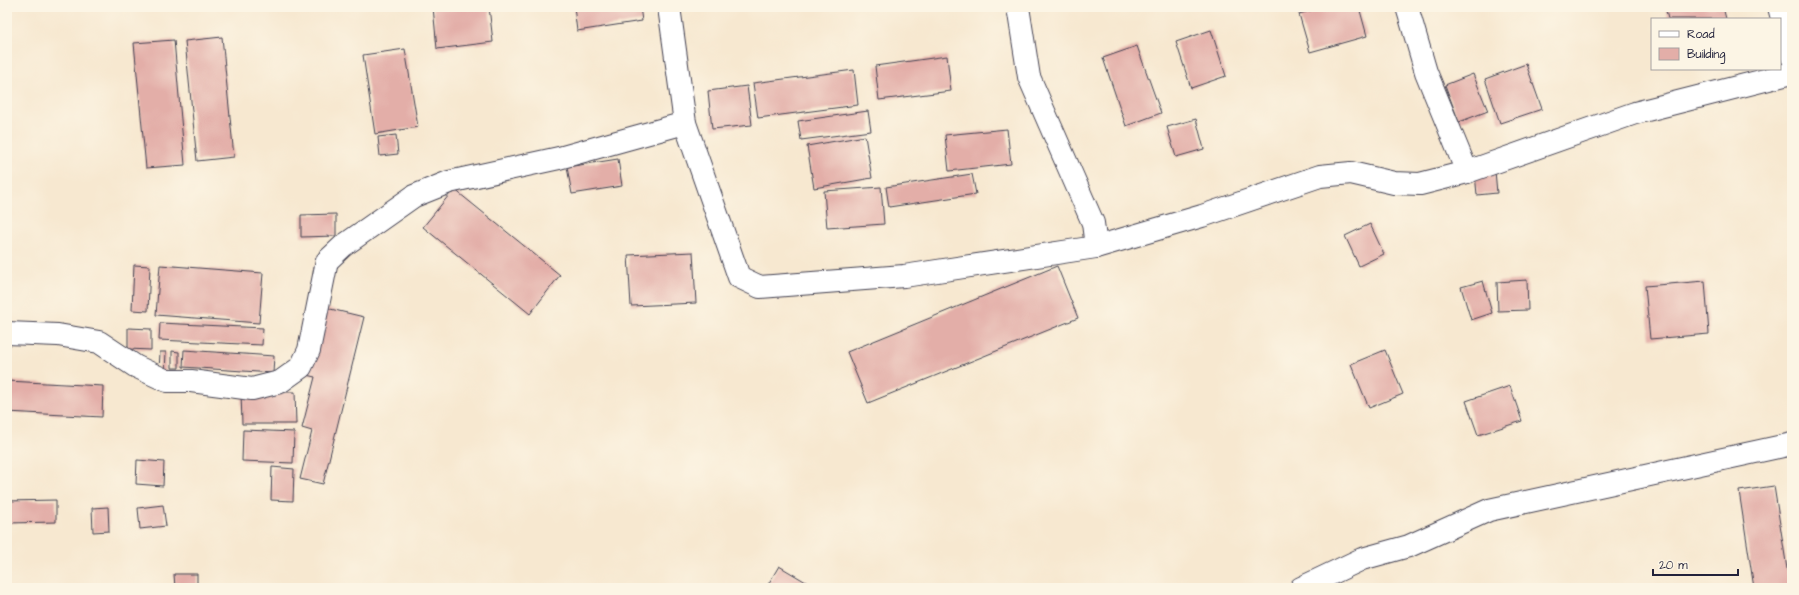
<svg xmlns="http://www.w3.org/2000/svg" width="1799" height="595" font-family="'Architects Daughter',sans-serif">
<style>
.building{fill:#e3aea8}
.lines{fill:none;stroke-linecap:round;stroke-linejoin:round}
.street-casing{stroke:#424051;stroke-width:24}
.street{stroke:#fff;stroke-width:22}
</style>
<rect width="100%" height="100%" fill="#fcf5e5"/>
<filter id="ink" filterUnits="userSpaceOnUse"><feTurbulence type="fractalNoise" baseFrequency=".025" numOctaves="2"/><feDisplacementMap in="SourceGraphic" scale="8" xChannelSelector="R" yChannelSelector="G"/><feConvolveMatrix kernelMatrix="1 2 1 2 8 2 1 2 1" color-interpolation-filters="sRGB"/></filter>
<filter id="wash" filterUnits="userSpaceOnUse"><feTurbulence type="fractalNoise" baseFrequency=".012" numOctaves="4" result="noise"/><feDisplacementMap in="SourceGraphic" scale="16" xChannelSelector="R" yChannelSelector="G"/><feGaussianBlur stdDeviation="0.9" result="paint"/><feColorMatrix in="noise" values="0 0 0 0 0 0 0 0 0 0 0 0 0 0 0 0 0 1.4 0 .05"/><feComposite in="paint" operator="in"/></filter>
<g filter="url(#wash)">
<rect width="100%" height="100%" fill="#f7e8d0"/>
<g id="blocks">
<g class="building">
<polygon points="433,7 489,7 493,42 437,49"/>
<polygon points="574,7 640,7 642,21 577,31"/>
<polygon points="1323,7 1359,7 1367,36 1310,52 1299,14"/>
<polygon points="1665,7 1723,7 1726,19 1668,19"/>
<polygon points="1211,30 1226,76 1191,88 1176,42"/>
<polygon points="222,37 234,157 197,161 185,41"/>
<polygon points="174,40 185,165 146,168 134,43"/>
<polygon points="1137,46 1161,113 1126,126 1103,58"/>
<polygon points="405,49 418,127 375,134 363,55"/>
<polygon points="947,56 951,91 879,100 875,66"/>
<polygon points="1526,64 1542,109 1500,123 1485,79"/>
<polygon points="854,70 858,105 758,118 753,83"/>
<polygon points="1473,74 1488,111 1459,122 1445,85"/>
<polygon points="747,86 752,125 712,129 708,91"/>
<polygon points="868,111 871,131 801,140 798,121"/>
<polygon points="1196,119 1204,149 1176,157 1167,127"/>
<polygon points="1007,129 1011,164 949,171 945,135"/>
<polygon points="396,135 398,154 380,156 378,137"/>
<polygon points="865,136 872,178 814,188 807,146"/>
<polygon points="618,159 622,186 572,194 567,167"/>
<polygon points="1495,171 1497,193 1477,195 1475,173"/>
<polygon points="972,174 976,194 889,207 886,187"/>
<polygon points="881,187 884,224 827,228 824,191"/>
<polygon points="454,189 560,275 530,314 423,227"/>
<polygon points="336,214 336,236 301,237 301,215"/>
<polygon points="1370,224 1384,254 1359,266 1345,236"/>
<polygon points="693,252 696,303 631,306 628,255"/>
<polygon points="134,265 150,266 148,311 132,310"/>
<polygon points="160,265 263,273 259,323 156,315"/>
<polygon points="1057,266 1078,318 868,403 847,352"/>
<polygon points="1527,280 1528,310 1498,311 1497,282"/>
<polygon points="1483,281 1492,313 1471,320 1461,287"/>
<polygon points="1705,281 1709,334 1650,339 1645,286"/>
<polygon points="322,307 364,317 323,484 300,479 312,431 302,428 315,377 306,375"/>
<polygon points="160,323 263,328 262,345 159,340"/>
<polygon points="128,328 151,329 151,350 128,349"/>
<polygon points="184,350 274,356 273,373 183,367"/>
<polygon points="1385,350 1403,394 1369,408 1351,364"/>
<polygon points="172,351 179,352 179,368 172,368"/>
<polygon points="160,352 166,352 165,373 159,372"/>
<polygon points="7,381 103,386 102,417 7,412"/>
<polygon points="1510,386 1522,421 1478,435 1466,401"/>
<polygon points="241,392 295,392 296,424 242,424"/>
<polygon points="243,430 294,432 293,463 242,461"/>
<polygon points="137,460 164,462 163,486 136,484"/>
<polygon points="272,467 294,469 293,501 271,500"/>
<polygon points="1774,486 1790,588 1754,588 1739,491"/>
<polygon points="56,500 56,522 7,523 7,501"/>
<polygon points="163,505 166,526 140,529 138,508"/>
<polygon points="108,507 109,531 93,532 92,508"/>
<polygon points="779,566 816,588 766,588"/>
<polygon points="174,574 197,574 197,588 175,588"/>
</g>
</g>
</g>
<g filter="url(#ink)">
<use href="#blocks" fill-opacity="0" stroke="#424051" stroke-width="1"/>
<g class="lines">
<g class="street-casing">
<g id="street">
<polyline points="669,7 685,123 739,277 760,287 904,276 1096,247 1202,216 1320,176 1351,173 1394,183 1420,184 1467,172 1635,113 1792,73"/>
<polyline points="1018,7 1029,77 1093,223 1096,247"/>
<polyline points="1407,7 1426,72 1467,172"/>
<polyline points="1779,7 1792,57"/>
<polyline points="7,333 58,335 99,342 135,366 167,381 191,381 252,389 280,382 301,367 309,350 327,261 343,246 414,196 449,182 559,158 685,123"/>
<polyline points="1301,588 1362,559 1409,546 1489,510 1792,444"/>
</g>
</g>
<use href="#street" class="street"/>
</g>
</g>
<rect width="1799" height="595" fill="none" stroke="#fcf5e5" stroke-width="24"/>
<rect x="1651" y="18" width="130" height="52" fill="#fcf5e5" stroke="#a5a1a1"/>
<rect x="1659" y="31" width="20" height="6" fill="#ffffff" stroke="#a5a1a1"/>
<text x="1687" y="38" font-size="12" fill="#22223b">Road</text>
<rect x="1659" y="48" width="20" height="12" fill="#e3aea8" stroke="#a5a1a1"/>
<text x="1687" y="58" font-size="12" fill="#22223b">Building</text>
<path d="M1653 569v6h85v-6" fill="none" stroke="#22223b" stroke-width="2"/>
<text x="1659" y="569" font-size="12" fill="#22223b" stroke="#fcf5e5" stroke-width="3" paint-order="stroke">20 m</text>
</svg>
